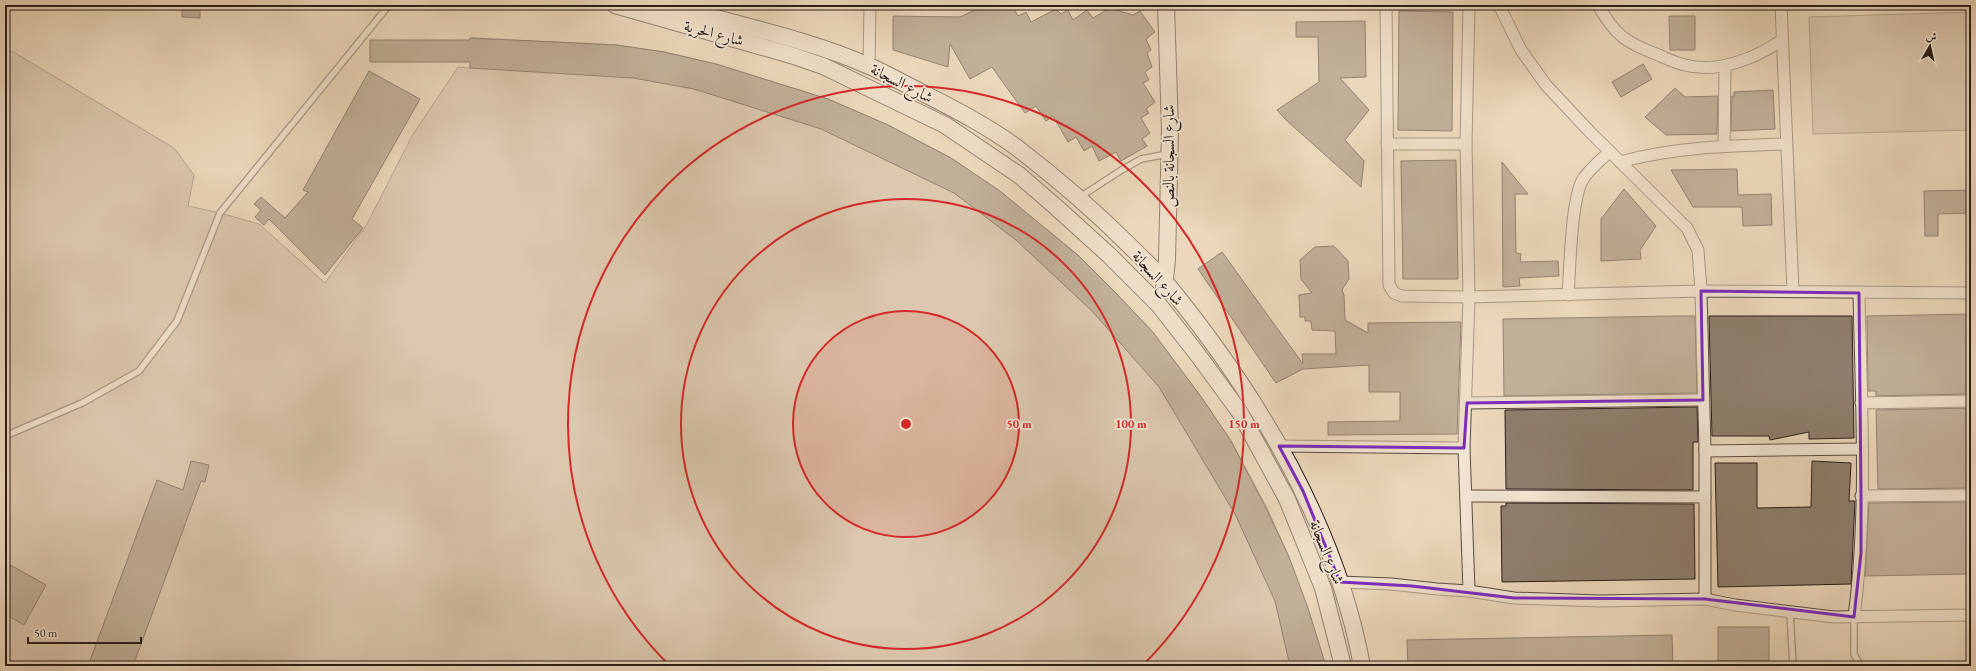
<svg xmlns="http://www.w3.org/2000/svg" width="1976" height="671" font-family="'EB Garamond',Amiri,serif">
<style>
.garden{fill:#cab79f;stroke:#7a6a5c}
.building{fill:#8e7e6d;stroke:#2a1d18}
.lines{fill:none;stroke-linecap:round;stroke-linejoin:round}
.lane-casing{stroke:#5a4c41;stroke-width:8}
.street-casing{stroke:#5a4c41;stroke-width:13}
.secondary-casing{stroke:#2a1d18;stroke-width:18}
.lane{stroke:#f2e5d3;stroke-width:5.5}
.street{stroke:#f2e5d3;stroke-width:11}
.secondary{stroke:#f2e5d3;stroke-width:16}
.marked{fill:none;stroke:#7b2cbf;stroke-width:3;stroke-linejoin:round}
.ring{fill:none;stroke:#d62828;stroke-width:2}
.labels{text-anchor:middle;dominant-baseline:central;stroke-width:3.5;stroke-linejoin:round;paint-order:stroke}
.street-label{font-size:16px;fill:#2a1d18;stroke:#f2e5d3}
.centre{fill:#d62828;stroke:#f2e5d3;stroke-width:2}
.ring-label{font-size:12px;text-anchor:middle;font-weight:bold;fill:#d62828;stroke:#f2e5d3;stroke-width:3.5;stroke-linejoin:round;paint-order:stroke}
</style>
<rect width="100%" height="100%" fill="#ebd7bb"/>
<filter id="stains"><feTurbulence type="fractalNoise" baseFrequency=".005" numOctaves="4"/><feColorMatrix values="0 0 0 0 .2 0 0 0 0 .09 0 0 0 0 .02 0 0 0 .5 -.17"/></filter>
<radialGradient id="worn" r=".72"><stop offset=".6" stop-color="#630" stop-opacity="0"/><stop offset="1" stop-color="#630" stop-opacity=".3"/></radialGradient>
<g class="garden">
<polygon points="1971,12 1971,130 1813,134 1809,17"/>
<polygon points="470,38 617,45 664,52 716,64 828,99 888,125 951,158 999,191 1079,256 1112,289 1152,331 1202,398 1231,441 1267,508 1289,557 1325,666 5,666 5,47 174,148 194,175 188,206 220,213 259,224 325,283 367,224 412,136 458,67 470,68"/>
</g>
<g class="building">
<polygon points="182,5 200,5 200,18 182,17"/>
<polygon points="1110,8 1133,15 1140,11 1155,32 1146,39 1151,50 1147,53 1152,67 1145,72 1149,80 1143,83 1155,102 1146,109 1149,113 1141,118 1150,133 1142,139 1147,146 1121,161 1116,152 1099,161 1092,146 1084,151 1076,137 1068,142 1053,116 1046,121 1036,106 1025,113 992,67 970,79 950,44 948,67 893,50 893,16 960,17 975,10 1014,9 1018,16 1026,12 1031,22 1056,9 1061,14 1068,10 1073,20 1087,10 1093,18"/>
<polygon points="1399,11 1453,12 1452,131 1398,130"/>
<polygon points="1669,16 1695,16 1695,50 1670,50"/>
<polygon points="1365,21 1366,77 1340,78 1369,110 1345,140 1364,161 1361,187 1286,120 1277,110 1319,82 1318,37 1296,37 1296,22"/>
<polygon points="470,38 617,45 664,52 716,64 828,99 888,125 951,158 1000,191 1079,256 1112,289 1152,331 1202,398 1231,441 1266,508 1289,557 1308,608 1326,666 1290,666 1275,601 1235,514 1159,387 1092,311 1016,240 954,193 821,129 694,89 633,78 470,68 470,62 370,62 370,40 470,40"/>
<polygon points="1643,64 1652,79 1621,97 1612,82"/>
<polygon points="369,71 420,99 352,219 363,228 325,275 269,219 264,225 255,217 261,210 254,204 261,197 285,218 308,192 303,190"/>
<polygon points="1675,88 1685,97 1718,96 1717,134 1666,135 1645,117"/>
<polygon points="1773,90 1775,129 1731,131 1732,96 1734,96 1734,92"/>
<polygon points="1456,160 1458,279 1403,279 1401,161"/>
<polygon points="1502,162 1528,194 1515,194 1516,253 1521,254 1520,262 1558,261 1559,276 1519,278 1520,286 1503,287"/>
<polygon points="1737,169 1738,195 1771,194 1772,225 1743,226 1742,207 1693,207 1671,170"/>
<polygon points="1624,189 1656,226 1640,250 1641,259 1601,261 1601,219"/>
<polygon points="1971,190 1971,213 1938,214 1938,236 1925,236 1924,191"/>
<polygon points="1334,246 1348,261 1349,279 1342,290 1344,295 1345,320 1368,333 1368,323 1461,322 1457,434 1328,435 1328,422 1400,421 1400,392 1369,392 1369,365 1303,369 1276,383 1198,269 1222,252 1303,364 1302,354 1336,354 1335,331 1312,330 1311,321 1305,321 1305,317 1300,317 1299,295 1312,293 1301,279 1300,260 1315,247"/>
<polygon points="1971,314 1971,394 1876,396 1876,391 1868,391 1867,316"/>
<polygon points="1675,316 1695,316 1697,393 1504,396 1503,319"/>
<polygon points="1709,316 1852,316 1854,438 1809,439 1809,432 1770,440 1769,436 1712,436"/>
<polygon points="1697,407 1698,442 1693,442 1693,490 1506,489 1505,410"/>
<polygon points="1971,408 1971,488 1878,489 1876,410"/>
<polygon points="191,461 209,465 205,482 201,481 133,666 88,666 157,480 183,490"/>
<polygon points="1812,461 1851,463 1849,501 1855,501 1851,584 1718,587 1715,463 1757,463 1757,508 1811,507"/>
<polygon points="1971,502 1971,574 1865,576 1869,503"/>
<polygon points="1506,503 1694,504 1695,579 1502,582 1501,506 1506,506"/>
<polygon points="5,562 46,585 24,625 5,614"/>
<rect x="1718" y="627" width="51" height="34"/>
<polygon points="1672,635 1673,666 1408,666 1407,640"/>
</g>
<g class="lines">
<g class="lane-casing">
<g id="lane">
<polyline points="1080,197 1120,171 1141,159 1168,154"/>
<polyline points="5,436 82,403 139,371 177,321 220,213 389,5"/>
<polyline points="1790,612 1793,666"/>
<polyline points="1854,617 1854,654 1860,666"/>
</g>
</g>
<g class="street-casing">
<g id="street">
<polyline points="1386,5 1389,285 1394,293 1402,296 1469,297 1701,291 1971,293"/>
<polyline points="1499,5 1521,50 1546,85 1589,131 1687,228 1698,250 1701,291 1705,451 1705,599"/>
<path d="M1598,5C1615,35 1625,42 1656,54C1666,58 1675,63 1685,65C1717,74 1756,58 1782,40"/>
<polyline points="1781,5 1793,291"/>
<polyline points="869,66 870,5"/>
<polyline points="1387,144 1466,144"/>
<polyline points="1724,146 1725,66"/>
<path d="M1620,162C1675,147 1729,146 1786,144"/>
<path d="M1568,295C1570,268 1571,203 1582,181C1588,170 1600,161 1609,152"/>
<polyline points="1467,403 1703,400"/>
<polyline points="1861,403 1971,401"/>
<polyline points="1279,446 1464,448"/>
<polyline points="1705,451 1862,449"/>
<polyline points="1466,496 1705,497"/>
<polyline points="1861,496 1971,495"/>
<polyline points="1340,582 1391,584 1437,589 1469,591 1514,598 1600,601 1705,599 1735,605 1834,617 1971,615"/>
<polyline points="1469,591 1464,448 1469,297 1466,144 1469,5"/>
<path d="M1854,617C1868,510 1861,400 1859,293"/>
</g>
</g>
<g class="secondary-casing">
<g id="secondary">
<polyline points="615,5 791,55 823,66 945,125 1019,175 1056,207 1109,255 1159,305 1198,355 1239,411 1287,499 1323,588 1343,666"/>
<path d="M669,5C736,25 805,38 869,66C886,73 902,83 919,91C952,108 986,125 1016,147C1058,179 1098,214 1135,251C1146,262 1157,272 1167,284C1256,393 1336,525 1362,666"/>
<polyline points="1164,288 1167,260 1170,130 1166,5"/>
</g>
</g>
<use href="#lane" class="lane"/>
<use href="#street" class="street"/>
<use href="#secondary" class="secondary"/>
</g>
<path d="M0 0H1976V671H0ZM1701,291L1859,293L1861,496V553L1854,617L1705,599L1514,598L1412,586L1340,582L1303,491L1279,446L1464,448L1467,403L1703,400Z" fill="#ebd7bb" fill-opacity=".55" fill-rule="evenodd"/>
<path class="marked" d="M1701,291L1859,293L1861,496V553L1854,617L1705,599L1514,598L1412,586L1340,582L1303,491L1279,446L1464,448L1467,403L1703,400Z"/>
<circle cx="906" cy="424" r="113" fill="#d62828" fill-opacity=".12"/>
<g class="ring">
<circle cx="906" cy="424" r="113"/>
<circle cx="906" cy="424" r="225"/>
<path d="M669 665A338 338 0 1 1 1143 665"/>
</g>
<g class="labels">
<g class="street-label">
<text transform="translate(714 33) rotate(15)">شارع الحرية</text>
<text transform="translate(902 83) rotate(27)">شارع السجانة</text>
<text transform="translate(1168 156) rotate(-90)">شارع السجانة بالنص</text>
<text transform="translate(1158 278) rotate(48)">شارع السجانة</text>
<text transform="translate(1327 552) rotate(68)">شارع السجانة</text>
</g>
</g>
<circle cx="906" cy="424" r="6" class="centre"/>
<g class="ring-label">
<text x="1019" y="428">50 m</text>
<text x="1131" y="428">100 m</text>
<text x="1244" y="428">150 m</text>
</g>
<rect width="1976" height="671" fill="none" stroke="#ebd7bb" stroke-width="20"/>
<rect x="6" y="6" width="1964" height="659" fill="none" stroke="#2a1d18" stroke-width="2"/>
<rect x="10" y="10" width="1956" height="651" fill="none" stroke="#2a1d18"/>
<g transform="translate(1930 46) rotate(9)" stroke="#f2e5d3" stroke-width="3" paint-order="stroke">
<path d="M0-3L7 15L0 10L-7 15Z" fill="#2a1d18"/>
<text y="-6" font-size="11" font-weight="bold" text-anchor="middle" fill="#2a1d18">ش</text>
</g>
<path d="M28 637v6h113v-6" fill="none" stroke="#2a1d18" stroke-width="2"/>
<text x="34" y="637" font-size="12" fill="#2a1d18" stroke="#f2e5d3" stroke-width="3" paint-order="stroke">50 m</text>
<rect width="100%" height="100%" filter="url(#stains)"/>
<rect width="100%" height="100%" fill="url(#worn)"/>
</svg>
